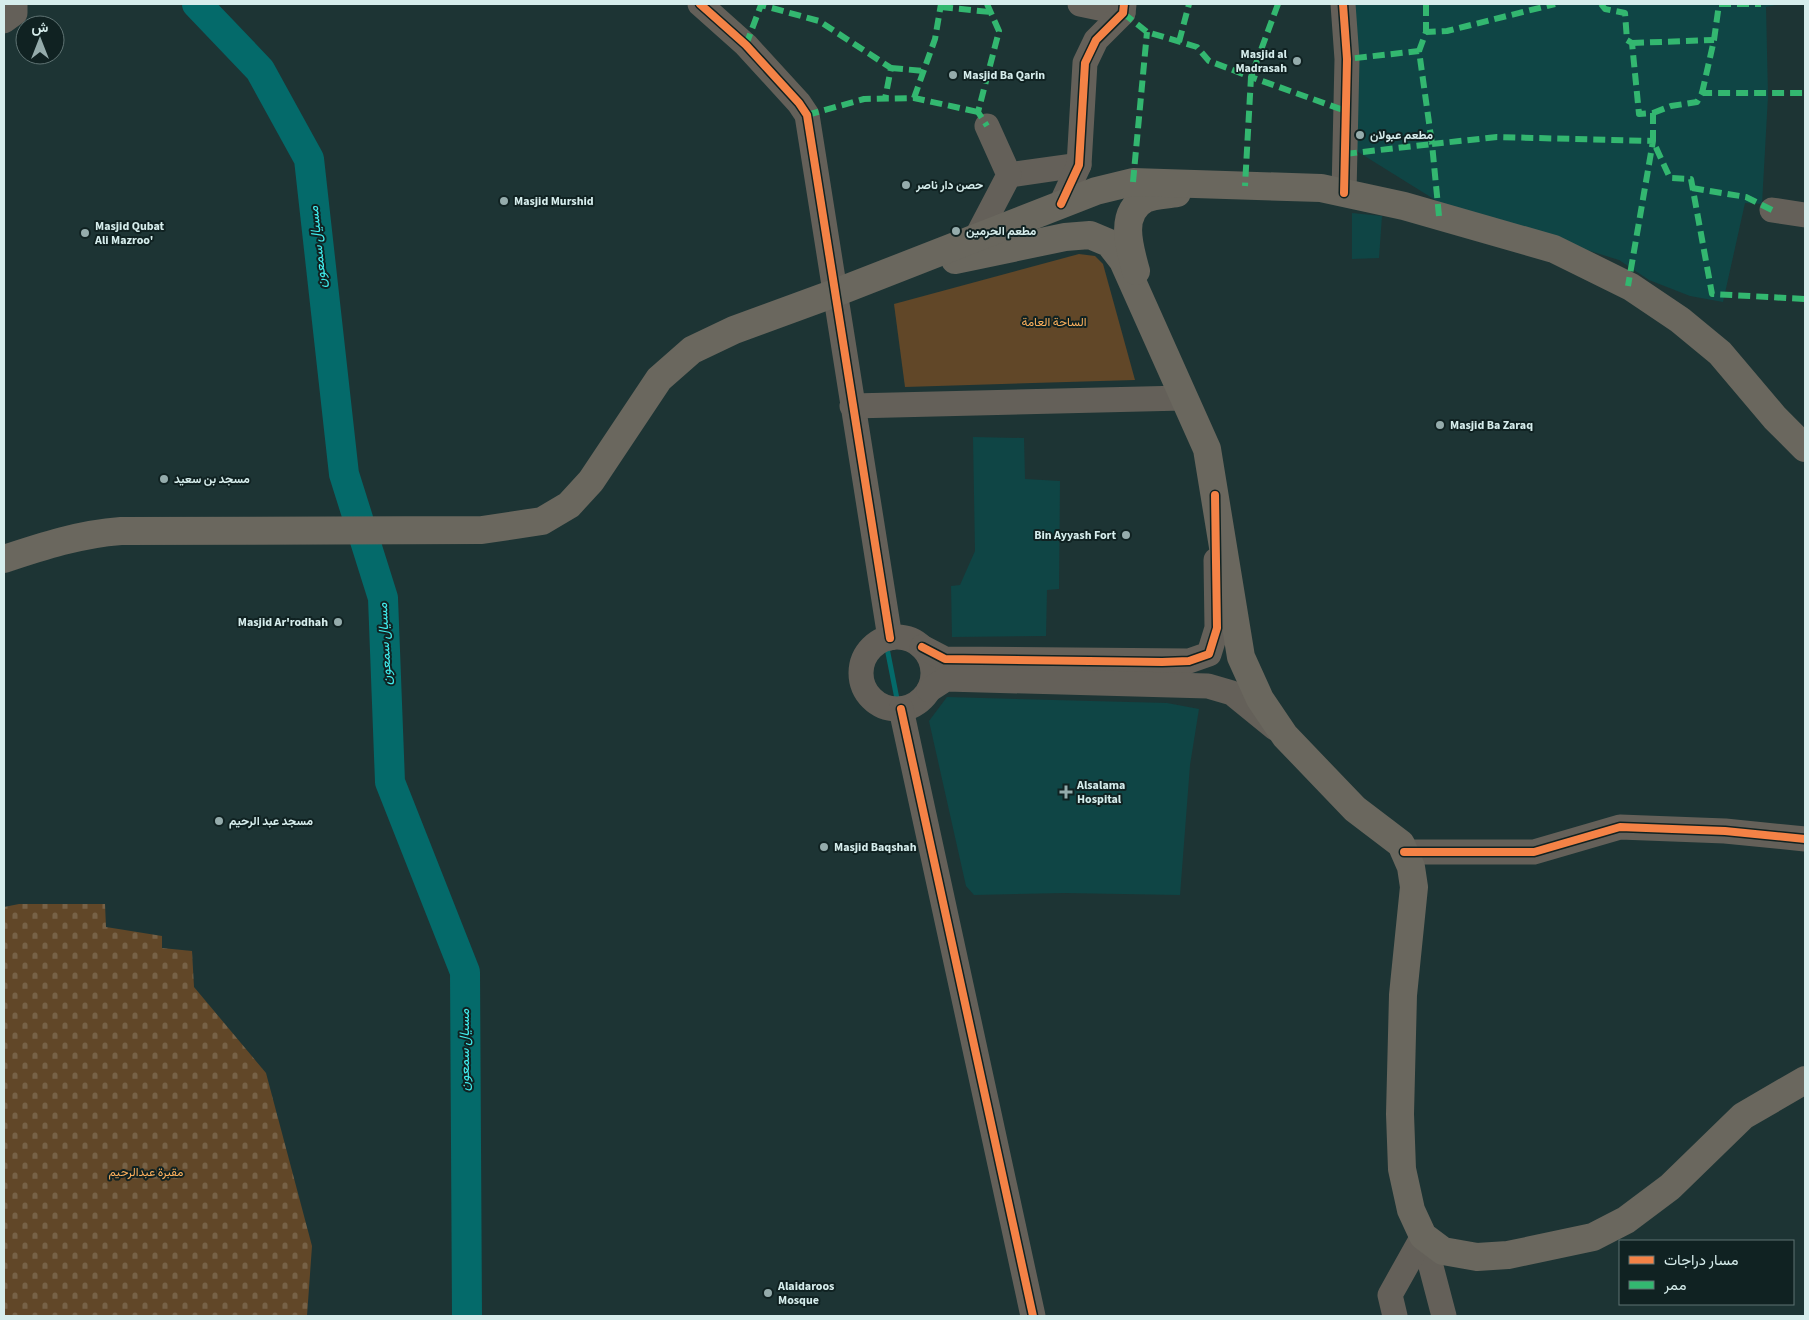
<svg xmlns="http://www.w3.org/2000/svg" width="1809" height="1320" font-family="'Source Sans 3',Vazirmatn,sans-serif">
<style>
.built{fill:#0f4545}
.cemetery{fill:url(#cemetery-stones)}
.park{fill:#614728}
.lines{fill:none;stroke-linecap:round;stroke-linejoin:round}
.stream{stroke:#046a6a;stroke-width:5}
.river{stroke:#046a6a;stroke-width:30}
.minor{stroke:#646059;stroke-width:25}
.major{stroke:#6a675e;stroke-width:28}
.quiet{stroke:#33b770;stroke-width:6;stroke-dasharray:12 6;stroke-linecap:butt}
.cycleway-casing{stroke:#102222;stroke-width:11}
.cycleway{stroke:#f48246;stroke-width:8}
.poi-dot{fill:#95acac;stroke:#102222;stroke-width:2}
.labels{text-anchor:middle;dominant-baseline:central;stroke-width:4;stroke-linejoin:round;paint-order:stroke}
.poi-label{font-size:12px;font-weight:bold;fill:#d6edec;stroke:#102222;text-anchor:start}
.park-label{font-size:12px;fill:#feb15d;stroke:#102222}
.water-label{font-size:14px;font-style:italic;fill:#40ecec;stroke:#102222}
</style>
<defs>
<pattern id="cemetery-stones" width="16" height="16" patternUnits="userSpaceOnUse" patternTransform="scale(1.25)"><rect width="16" height="16" fill="#614728"/><path d="M2 7V4a2 2 0 0 1 4 0v3zM10 15v-3a2 2 0 0 1 4 0v3z" fill="#776247"/></pattern>
</defs>
<rect width="100%" height="100%" fill="#1d3434"/>
<g class="built">
<polygon points="1348,4 1781,4 1766,7 1768,96 1762,204 1745,203 1723,302 1690,296 1649,280 1619,260 1445,206 1355,150"/>
<polygon points="1352,213 1382,216 1379,258 1352,259"/>
<polygon points="973,437 1024,438 1025,479 1060,481 1059,589 1047,590 1046,636 952,637 951,586 960,585 975,551"/>
<polygon points="947,697 1167,703 1199,709 1190,765 1180,895 1064,893 974,895 966,886 929,721"/>
</g>
<polygon class="cemetery" points="19,904 105,904 106,927 162,936 162,948 192,951 194,987 266,1073 312,1246 307,1316 4,1316 4,907"/>
<polygon class="park" points="1079,254 1095,256 1103,264 1135,380 905,387 894,304"/>
<g class="lines">
<polyline class="stream" points="886,643 898,704"/>
<polyline class="river" points="197,4 260,70 309,159 344,474 383,598 390,782 465,972 467,1316"/>
<g class="minor">
<polyline points="700,4 746,45 799,103 807,115 890,638"/>
<polyline points="1080,4 1123,13"/>
<polyline points="1343,4 1347,59 1344,193"/>
<polyline points="4,21 15,13 15,4"/>
<polyline points="1009,175 1079,165"/>
<polyline points="1061,204 1079,165 1085,63 1096,40 1123,13 1124,4"/>
<polyline points="1772,210 1805,215"/>
<polyline points="976,238 1009,175 987,126"/>
<polyline points="852,406 1184,398"/>
<circle cx="897" cy="673" r="36"/>
<polyline points="922,647 945,659 1189,661 1209,654 1217,628 1216,560"/>
<polyline points="929,690 946,679 1208,686 1232,693 1275,728"/>
<polyline points="901,709 1033,1316"/>
<polyline points="1404,852 1534,852 1620,827 1725,831 1805,839"/>
<polyline points="1423,1236 1444,1316"/>
<polyline points="1395,1316 1390,1295 1423,1236"/>
</g>
<g class="major">
<polyline points="955,260 1065,237 1090,235 1109,243 1123,261 1207,449 1241,657 1260,699 1285,736 1355,809 1401,844 1411,867 1414,887 1403,995 1400,1114 1402,1169 1411,1210 1423,1236 1443,1251 1477,1257 1508,1255 1593,1237 1626,1220 1670,1187 1743,1116 1805,1080"/>
<path d="M1136,271C1130,249 1118,213 1145,199C1154,195 1167,195 1177,193"/>
<path d="M4,559C43,546 80,534 121,531L482,530L542,521L569,505L591,481L659,379L692,350L734,330L835,293L1096,191L1133,182L1321,188L1404,206L1554,249L1631,287L1680,320L1720,353L1775,418L1805,448"/>
</g>
<g class="quiet">
<polyline points="987,4 999,31 978,112 987,126"/>
<polyline points="1278,4 1251,77 1346,111"/>
<polyline points="1426,4 1426,32"/>
<polyline points="1601,4 1605,9 1625,13 1627,40 1632,43 1639,114 1653,113 1653,141 1670,178 1691,179 1712,294 1805,299"/>
<polyline points="1719,4 1761,4"/>
<polyline points="941,7 990,12"/>
<polyline points="1123,13 1147,32 1197,47 1209,61 1251,77 1245,186"/>
<polyline points="1179,42 1189,4"/>
<polyline points="1632,43 1714,40"/>
<polyline points="746,45 761,5 819,21 891,68 885,99"/>
<polyline points="1419,51 1426,32 1447,31 1555,4"/>
<polyline points="891,68 924,71"/>
<polyline points="1702,93 1714,40 1719,4"/>
<polyline points="914,98 935,39 941,4"/>
<polyline points="1653,113 1671,106 1697,102 1702,93 1805,93"/>
<polyline points="807,115 864,99 914,98 978,112"/>
<polyline points="1345,154 1432,144 1419,51 1347,59"/>
<polyline points="1133,182 1147,32"/>
<polyline points="1692,188 1746,197 1772,210"/>
<polyline points="1439,216 1432,144 1497,137 1653,141 1628,286"/>
</g>
<g class="cycleway-casing">
<g id="cycleway">
<polyline points="700,4 746,45 799,103 807,115 890,638"/>
<polyline points="1343,4 1347,59 1344,193"/>
<polyline points="1061,204 1079,165 1085,63 1096,40 1123,13 1124,4"/>
<polyline points="922,647 945,659 1162,662 1189,661 1209,654 1217,628 1215,495"/>
<polyline points="901,709 1033,1316"/>
<polyline points="1404,852 1534,852 1620,827 1725,831 1805,839"/>
</g>
</g>
<use href="#cycleway" class="cycleway"/>
</g>
<g class="poi-dot">
<circle cx="1297" cy="61" r="5"/>
<circle cx="953" cy="75" r="5"/>
<circle cx="1360" cy="135" r="5"/>
<circle cx="906" cy="185" r="5"/>
<circle cx="504" cy="201" r="5"/>
<circle cx="956" cy="231" r="5"/>
<circle cx="85" cy="233" r="5"/>
<circle cx="1440" cy="425" r="5"/>
<circle cx="164" cy="479" r="5"/>
<circle cx="1126" cy="535" r="5"/>
<circle cx="338" cy="622" r="5"/>
<path d="M1063.5 784.5h5v5h5v5h-5v5h-5v-5h-5v-5h5z"/>
<circle cx="219" cy="821" r="5"/>
<circle cx="824" cy="847" r="5"/>
<circle cx="768" cy="1293" r="5"/>
</g>
<g class="labels">
<g class="poi-label">
<text x="1287" y="54" text-anchor="end">Masjid al<tspan x="1287" dy="14">Madrasah</tspan></text>
<text x="963" y="75">Masjid Ba Qarin</text>
<text x="1370" y="135">مطعم عبولان</text>
<text x="916" y="185">حصن دار ناصر</text>
<text x="514" y="201">Masjid Murshid</text>
<text x="95" y="226">Masjid Qubat<tspan x="95" dy="14">Ali Mazroo'</tspan></text>
<text x="966" y="231">مطعم الحرمين</text>
<text x="1450" y="425">Masjid Ba Zaraq</text>
<text x="174" y="479">مسجد بن سعيد</text>
<text x="1116" y="535" text-anchor="end">Bin Ayyash Fort</text>
<text x="328" y="622" text-anchor="end">Masjid Ar'rodhah</text>
<text x="1077" y="785">Alsalama<tspan x="1077" dy="14">Hospital</tspan></text>
<text x="229" y="821">مسجد عبد الرحيم</text>
<text x="834" y="847">Masjid Baqshah</text>
<text x="778" y="1286">Alaidaroos<tspan x="778" dy="14">Mosque</tspan></text>
</g>
<g class="park-label">
<text x="1054" y="322">الساحة العامة</text>
<text x="146" y="1172">مقبرة عبدالرحيم</text>
</g>
<g class="water-label">
<text transform="translate(318 247) rotate(-96)">مسيال سمعون</text>
<text transform="translate(385 644) rotate(-93)">مسيال سمعون</text>
<text transform="translate(465 1050) rotate(-90)">مسيال سمعون</text>
</g>
</g>
<rect width="1809" height="1320" fill="none" stroke="#d6edec" stroke-width="10"/>
<rect x="1619" y="1240" width="175" height="65" fill="#102222" stroke="#5f7373"/>
<rect x="1629" y="1256" width="25" height="8" fill="#f48246" stroke="#5f7373"/>
<text x="1664" y="1265" font-size="15" fill="#d6edec">مسار دراجات</text>
<rect x="1629" y="1281" width="25" height="8" fill="#33b770" stroke="#5f7373"/>
<text x="1664" y="1290" font-size="15" fill="#d6edec">ممر</text>
<g transform="translate(40 40)"><circle r="24" fill="#102222" stroke="#5f7373"/>
<path d="M0-4L9 19L0 12L-9 19Z" fill="#95acac"/>
<text y="-8" font-size="14" font-weight="bold" text-anchor="middle" fill="#d6edec">ش</text>
</g>
</svg>
